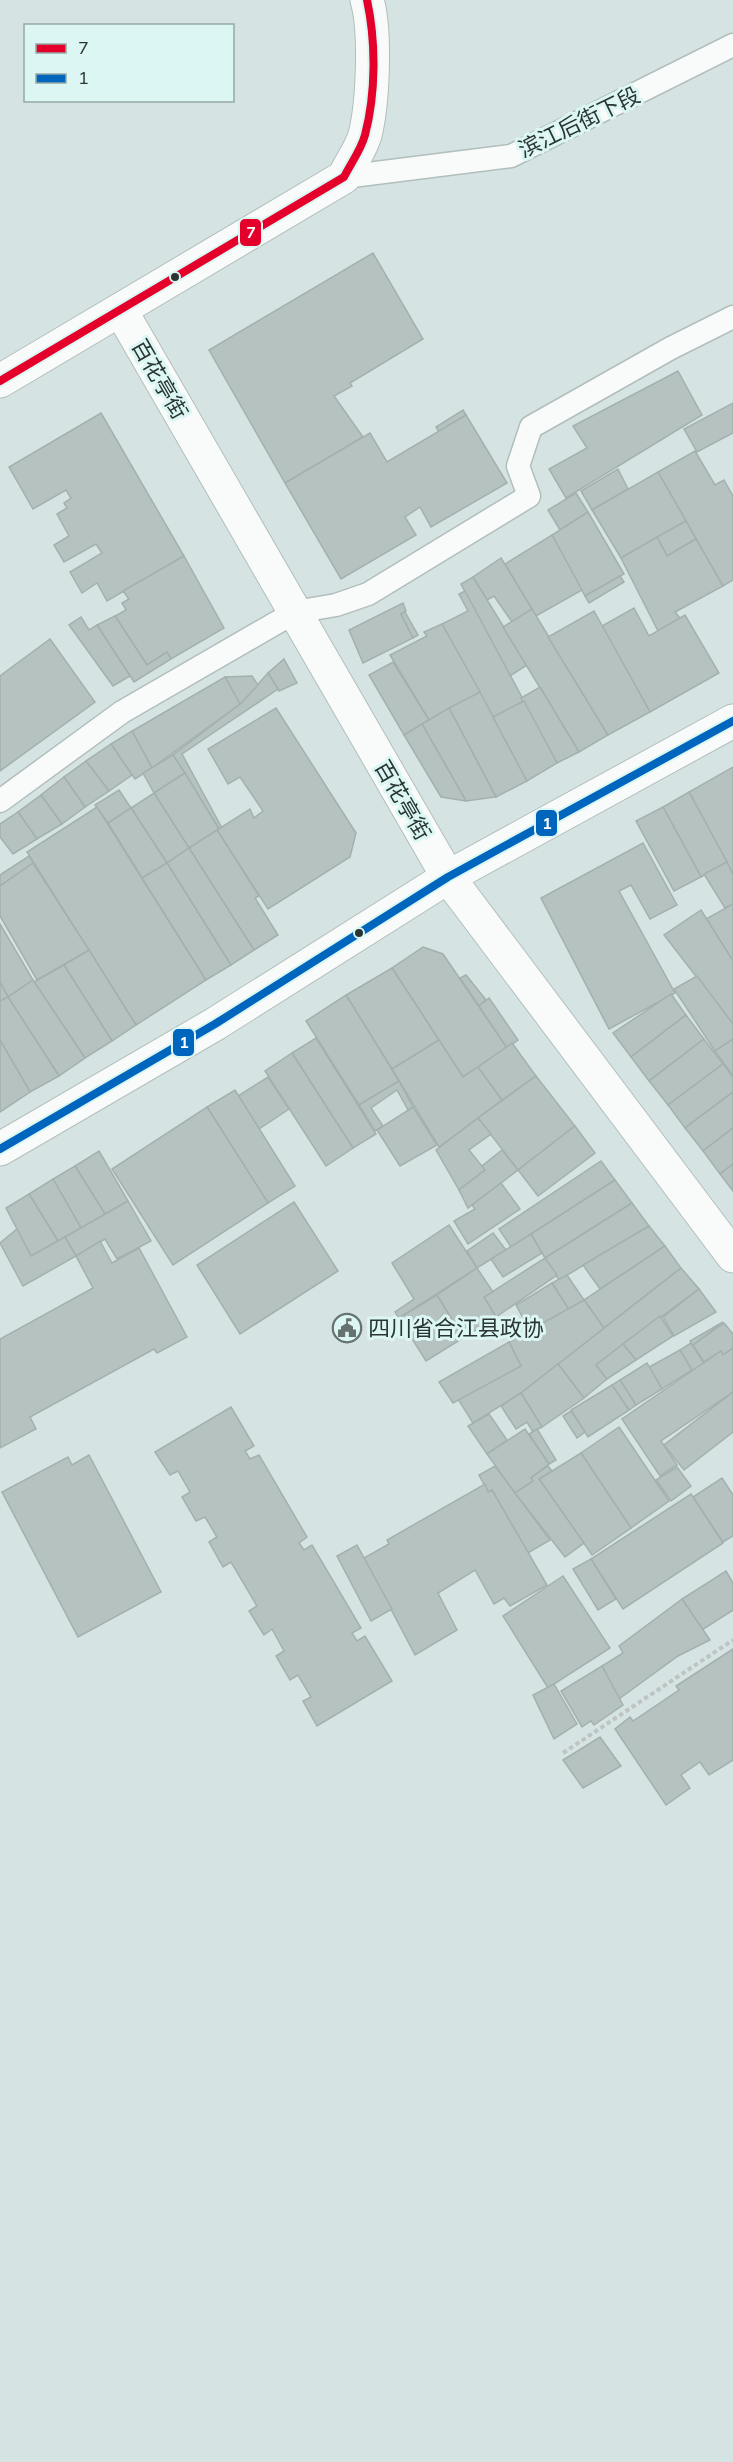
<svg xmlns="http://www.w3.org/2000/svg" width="733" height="2462" font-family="Mulish,'Noto Sans SC',sans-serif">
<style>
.building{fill:#b6c2c0;stroke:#a4b0ae;stroke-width:1.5}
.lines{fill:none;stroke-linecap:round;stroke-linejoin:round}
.lane-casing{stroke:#b2bebc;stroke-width:25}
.street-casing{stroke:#b2bebc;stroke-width:35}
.secondary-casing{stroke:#b2bebc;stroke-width:35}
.path{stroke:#bec4c3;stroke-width:4;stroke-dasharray:4.5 3;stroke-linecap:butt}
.lane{stroke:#f9fbfb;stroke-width:22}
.street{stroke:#f9fbfb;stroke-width:33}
.secondary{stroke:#f9fbfb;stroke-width:33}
.bus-1-casing{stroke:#dcf7f3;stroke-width:12}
.bus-2-casing{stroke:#dcf7f3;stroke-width:12}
.bus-1{stroke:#e4002b;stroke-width:8}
.bus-2{stroke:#0065bd;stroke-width:8}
.bus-dot{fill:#2a3533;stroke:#dcf7f3;stroke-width:2}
.labels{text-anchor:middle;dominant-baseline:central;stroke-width:6;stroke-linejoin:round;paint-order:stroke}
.street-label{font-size:22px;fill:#2a3533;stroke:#dcf7f3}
.poi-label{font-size:22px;fill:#2a3533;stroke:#dcf7f3;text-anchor:start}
.line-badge{stroke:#dcf7f3;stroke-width:2}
.badge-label{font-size:16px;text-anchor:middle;font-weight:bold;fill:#fff}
</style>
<rect width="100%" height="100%" fill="#d5e4e2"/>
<g class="building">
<polygon points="373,253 423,339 350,383 352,386 334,396 363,437 285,483 209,350"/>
<polygon points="678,371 702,415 566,498 549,469 587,448 573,426"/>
<polygon points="733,403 733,433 697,452 684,429"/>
<polygon points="463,410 466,415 439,432 436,427"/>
<polygon points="101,413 184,556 107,601 97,583 82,593 70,572 102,553 96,544 64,562 54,545 69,536 57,514 67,508 64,503 71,498 66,490 33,509 9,467"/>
<polygon points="466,415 507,483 431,527 420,507 405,517 416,535 341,579 285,483 370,433 387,462"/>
<polygon points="695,451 715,485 724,480 733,496 733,580 723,586 658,472"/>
<polygon points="618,469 628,489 592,510 581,491"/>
<polygon points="658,472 686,521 621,558 592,510"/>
<polygon points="576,493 588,512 560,530 548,510"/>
<polygon points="588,512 624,574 585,596 552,535"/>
<polygon points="686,521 696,539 667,556 657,537"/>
<polygon points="552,535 582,590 536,616 505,564"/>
<polygon points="657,537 667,556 696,539 723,586 675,612 680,618 658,631 621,558"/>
<polygon points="184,556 224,628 171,659 167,652 147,665 115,616 126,610 122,603 129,599 123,591"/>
<polygon points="501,558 532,609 512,622 494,596 487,600 473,577"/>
<polygon points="620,576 624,582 589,603 585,596"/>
<polygon points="473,577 527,665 510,676 461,584"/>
<polygon points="465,591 524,701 493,717 442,624 468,611 459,594"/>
<polygon points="403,603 406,611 401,614 413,638 363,663 349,630"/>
<polygon points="634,608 649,636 685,615 719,673 650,712 602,626"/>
<polygon points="532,609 608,735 579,752 503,627"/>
<polygon points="594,611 650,712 608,735 548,637"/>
<polygon points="405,612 418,635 413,638 401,614"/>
<polygon points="115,616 147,665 167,652 171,659 134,682 97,625"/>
<polygon points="81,617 89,630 97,625 130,676 113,686 69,625"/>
<polygon points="442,624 480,692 429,720 390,655 427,636 424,632"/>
<polygon points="50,639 95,702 0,771 0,676"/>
<polygon points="284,659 297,683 279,691 268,673"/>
<polygon points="393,662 429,720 404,735 369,675"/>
<polygon points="268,673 278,689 182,754 222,828 219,829 173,755 240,704"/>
<polygon points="252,676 258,685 240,704 225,677"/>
<polygon points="225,677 240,704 152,768 132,731"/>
<polygon points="540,687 579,752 557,763 521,698"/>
<polygon points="480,692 527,781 496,797 449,708"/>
<polygon points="524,701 557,763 527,781 493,717"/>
<polygon points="276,708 356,833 350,857 268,909 217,830 250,809 254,818 263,811 240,777 228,784 208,749"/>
<polygon points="449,708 496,797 466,801 422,724"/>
<polygon points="422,724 466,801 441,797 404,735"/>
<polygon points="132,731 152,768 135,779 111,744"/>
<polygon points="111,744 132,775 109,791 86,761"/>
<polygon points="173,755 185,773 154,793 143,773"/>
<polygon points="86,761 109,791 85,807 64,777"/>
<polygon points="733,767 733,874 689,792"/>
<polygon points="185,773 219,829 189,848 154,793"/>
<polygon points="64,777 85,807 62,824 41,795"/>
<polygon points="119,790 131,808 108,823 95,805"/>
<polygon points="689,792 727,862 701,877 663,807"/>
<polygon points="154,793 189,848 167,863 131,808"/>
<polygon points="41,795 62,824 37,839 18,812"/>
<polygon points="97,807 206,980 136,1025 27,852"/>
<polygon points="663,807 701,877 674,891 636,821"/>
<polygon points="131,808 167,863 142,878 108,823"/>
<polygon points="18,812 37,839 13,854 0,837 0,824"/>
<polygon points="217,830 259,896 255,898 278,935 254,950 189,848"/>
<polygon points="643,843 677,905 650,919 631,885 619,891 675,993 609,1029 541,898"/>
<polygon points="189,848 254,950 231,965 167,863"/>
<polygon points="29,856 33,863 0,886 0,875"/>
<polygon points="727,862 733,875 733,904 725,908 704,874"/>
<polygon points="33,863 89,950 37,980 0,916 0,886"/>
<polygon points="167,863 231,965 206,980 142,878"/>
<polygon points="733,904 733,957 731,958 706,919"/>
<polygon points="701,910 733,961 733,1024 664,935"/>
<polygon points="0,924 33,980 8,997 0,982"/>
<polygon points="423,947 443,954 507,1048 463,1077 392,968"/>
<polygon points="89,950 136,1025 112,1041 64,965"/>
<polygon points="64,965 112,1041 85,1058 34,982"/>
<polygon points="392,968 439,1040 392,1069 346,995"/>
<polygon points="466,975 486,1000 479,1006 460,978"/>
<polygon points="697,976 733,1024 733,1039 715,1051 674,989"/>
<polygon points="33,980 85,1058 59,1076 8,997"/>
<polygon points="0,982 8,997 0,1001"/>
<polygon points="671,994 686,1015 631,1057 613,1033"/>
<polygon points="346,995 399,1081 359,1105 306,1021"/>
<polygon points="8,997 59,1076 30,1092 0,1040 0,1001"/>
<polygon points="489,998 518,1040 507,1048 479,1006"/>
<polygon points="686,1015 704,1039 649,1081 631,1057"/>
<polygon points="316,1038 376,1134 353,1148 292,1053"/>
<polygon points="704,1039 723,1064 668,1105 649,1081"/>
<polygon points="733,1039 733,1076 715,1051"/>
<polygon points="0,1040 30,1092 0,1112"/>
<polygon points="439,1040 463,1077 478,1067 502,1100 439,1147 392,1069"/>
<polygon points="512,1043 536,1076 502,1100 478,1067"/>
<polygon points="292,1053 353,1148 326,1166 265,1071"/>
<polygon points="723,1064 733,1077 733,1092 685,1128 668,1105"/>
<polygon points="536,1076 575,1126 518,1170 478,1118"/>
<polygon points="268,1077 289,1109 259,1129 238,1096"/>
<polygon points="399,1081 413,1107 408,1110 397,1090 371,1108 383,1126 375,1131 359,1105"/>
<polygon points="235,1090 295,1186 268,1203 207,1107"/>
<polygon points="733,1092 733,1128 703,1151 685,1128"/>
<polygon points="207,1107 268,1203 173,1265 112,1169"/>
<polygon points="413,1107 437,1145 400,1166 377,1130"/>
<polygon points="478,1118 491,1134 469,1150 485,1170 459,1190 436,1150"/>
<polygon points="575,1126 595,1153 538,1196 518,1170"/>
<polygon points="733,1128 733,1164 720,1174 703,1151"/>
<polygon points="502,1150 518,1170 468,1208 459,1190 485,1170 482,1166"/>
<polygon points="99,1151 128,1201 105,1214 75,1166"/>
<polygon points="601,1161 615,1180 511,1247 499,1229"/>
<polygon points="733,1164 733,1191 720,1174"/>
<polygon points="75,1166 105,1214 81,1228 53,1179"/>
<polygon points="53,1179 81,1228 58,1241 29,1194"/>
<polygon points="615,1180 632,1203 545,1258 531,1234"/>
<polygon points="501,1183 520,1209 468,1244 454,1221 475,1209 472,1205"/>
<polygon points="29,1194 58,1241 31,1256 6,1208"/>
<polygon points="128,1201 151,1241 117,1259 105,1239 76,1256 65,1237"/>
<polygon points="294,1202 338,1271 240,1334 197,1265"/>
<polygon points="632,1203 649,1226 559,1280 545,1258"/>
<polygon points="449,1225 477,1268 399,1318 395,1312 414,1299 392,1263"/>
<polygon points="649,1226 665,1246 600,1289 583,1265"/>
<polygon points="17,1229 31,1256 65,1237 76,1256 23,1286 0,1243"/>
<polygon points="493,1233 506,1250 477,1268 467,1251"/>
<polygon points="531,1234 542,1253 503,1277 491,1259"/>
<polygon points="100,1241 112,1263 139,1248 187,1337 157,1353 154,1349 30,1417 36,1429 0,1448 0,1339 93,1288 76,1256"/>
<polygon points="665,1246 681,1268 604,1328 584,1300"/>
<polygon points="545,1258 557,1275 496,1317 484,1297"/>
<polygon points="477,1268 493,1292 484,1297 496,1317 463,1338 437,1295"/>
<polygon points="681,1268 699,1289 596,1365 607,1379 584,1398 558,1364"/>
<polygon points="567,1275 584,1300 569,1310 552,1283"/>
<polygon points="552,1283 569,1310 530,1331 516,1305"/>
<polygon points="699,1289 716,1312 674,1336 663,1317"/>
<polygon points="437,1295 463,1338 426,1361 399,1318"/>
<polygon points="584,1300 604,1328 521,1393 473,1423 458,1399 521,1366 509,1342"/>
<polygon points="660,1316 673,1336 636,1360 623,1344"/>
<polygon points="723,1322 693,1345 691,1343 690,1341"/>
<polygon points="724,1323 733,1334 733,1348 723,1355 721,1351 704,1362 693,1345"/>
<polygon points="509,1342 521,1366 453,1403 439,1382"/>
<polygon points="691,1343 704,1363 692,1371 680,1350"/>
<polygon points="623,1344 636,1360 607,1379 596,1365"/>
<polygon points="733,1348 733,1392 661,1441 677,1465 660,1476 622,1419 721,1351 723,1355"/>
<polygon points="680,1350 692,1370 662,1389 649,1367"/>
<polygon points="647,1363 662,1389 636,1405 620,1380"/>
<polygon points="558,1364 584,1398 542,1427 521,1393"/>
<polygon points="620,1380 636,1405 629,1410 612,1385"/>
<polygon points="612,1385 629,1410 588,1437 571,1410"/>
<polygon points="733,1392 733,1432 684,1470 664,1445"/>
<polygon points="521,1393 542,1427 533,1432 527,1422 516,1429 501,1406"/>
<polygon points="231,1407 254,1446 245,1451 250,1459 259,1455 307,1537 299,1543 304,1550 312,1545 361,1628 352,1633 357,1641 365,1636 392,1681 317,1726 303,1701 311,1697 298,1675 290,1680 276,1656 284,1651 272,1629 264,1635 249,1611 257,1606 231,1562 223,1567 209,1542 217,1537 205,1517 196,1521 182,1497 190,1492 178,1471 170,1475 155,1452"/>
<polygon points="571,1411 585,1432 577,1438 563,1416"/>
<polygon points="489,1414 507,1440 487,1454 468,1426"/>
<polygon points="619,1427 669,1501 631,1528 581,1453"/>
<polygon points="525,1429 549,1464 531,1478 533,1481 515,1493 487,1454"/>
<polygon points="537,1429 556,1460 549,1464 529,1434"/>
<polygon points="581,1453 631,1528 592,1555 539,1479"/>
<polygon points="89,1455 161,1592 78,1637 2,1492 68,1457 72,1465"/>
<polygon points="495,1466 550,1540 528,1553 492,1490 488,1492 479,1475"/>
<polygon points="548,1466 552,1471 539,1479 584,1543 565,1557 515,1493 533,1481 531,1478"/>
<polygon points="677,1467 691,1486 671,1501 656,1480"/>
<polygon points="722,1478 733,1495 733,1536 723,1542 693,1497"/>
<polygon points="485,1484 488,1492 492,1490 547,1585 510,1606 504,1598 494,1604 475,1570 438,1593 457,1630 415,1655 364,1558 389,1544 387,1540"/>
<polygon points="691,1494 723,1543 623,1609 591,1559"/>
<polygon points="357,1545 392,1609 371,1621 337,1556"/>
<polygon points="591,1559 616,1599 598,1610 573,1569"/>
<polygon points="726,1571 733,1583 733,1610 702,1630 682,1599"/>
<polygon points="563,1576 610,1648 548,1688 503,1616"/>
<polygon points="682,1599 710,1640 678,1656 619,1699 602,1666 623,1653 619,1646"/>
<polygon points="733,1649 733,1760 709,1775 700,1762 681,1775 690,1788 666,1805 615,1729 630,1717 633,1721 679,1690 676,1686"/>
<polygon points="602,1666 623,1705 594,1725 591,1721 582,1727 561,1691"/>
<polygon points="554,1684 577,1724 554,1739 533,1695"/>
<polygon points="600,1737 621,1766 583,1788 563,1760"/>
</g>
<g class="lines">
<g class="lane-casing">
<g id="lane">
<polyline points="344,177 511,156 733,45"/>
<polyline points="0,801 122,712 295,612 336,605 368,594 529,496 518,466 531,427 671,348 733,317"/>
</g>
</g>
<g class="street-casing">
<polyline id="street" points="121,311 448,877 733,1256"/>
</g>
<g class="secondary-casing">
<g id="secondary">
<path d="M0,381L344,177C350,164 361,149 365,135C373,103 376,31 367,0"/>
<polyline points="0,1149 215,1024 448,877 733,721"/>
</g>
</g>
<polyline class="path" points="563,1753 733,1640"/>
<use href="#lane" class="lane"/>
<use href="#street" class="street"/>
<use href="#secondary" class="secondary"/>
<g class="bus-1-casing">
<path id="bus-1" d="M0,381L344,177C351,163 361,150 365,135C376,93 376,42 367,0"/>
</g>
<g class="bus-2-casing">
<polyline id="bus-2" points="0,1149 215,1024 448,877 733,721"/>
</g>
<use href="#bus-1" class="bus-1"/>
<use href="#bus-2" class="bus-2"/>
</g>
<defs>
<g id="civic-ring" transform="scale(1.5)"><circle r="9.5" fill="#dcf7f3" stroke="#667270" stroke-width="1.5"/><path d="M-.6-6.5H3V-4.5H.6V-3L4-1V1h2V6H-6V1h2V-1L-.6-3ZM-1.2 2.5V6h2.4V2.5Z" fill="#667270"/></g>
</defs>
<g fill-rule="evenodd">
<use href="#civic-ring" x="347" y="1328"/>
</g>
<g class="bus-dot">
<circle cx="175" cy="277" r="5"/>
<circle cx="359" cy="933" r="5"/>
</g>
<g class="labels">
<g class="street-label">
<text transform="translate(579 122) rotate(-26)">滨江后街下段</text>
<text transform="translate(160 379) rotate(60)">百花亭街</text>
<text transform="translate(403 800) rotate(60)">百花亭街</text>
</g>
<g class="poi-label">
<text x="368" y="1328">四川省合江县政协</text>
</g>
</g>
<g class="line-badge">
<rect x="239" y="218" width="23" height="29" rx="6" fill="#e4002b"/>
<rect x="535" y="809" width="23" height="28" rx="6" fill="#0065bd"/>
<rect x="172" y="1028" width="23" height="29" rx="6" fill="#0065bd"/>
</g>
<g class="badge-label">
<text x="251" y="238">7</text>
<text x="547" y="829">1</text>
<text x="184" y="1048">1</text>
</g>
<rect x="24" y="24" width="210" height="78" fill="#dcf7f3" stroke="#95a9a6" stroke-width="1.5"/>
<rect x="36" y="44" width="30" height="9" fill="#e4002b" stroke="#95a9a6" stroke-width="1.5"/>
<text x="78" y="54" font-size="18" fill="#2a3533">7</text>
<rect x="36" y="74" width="30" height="9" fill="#0065bd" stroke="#95a9a6" stroke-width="1.5"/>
<text x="78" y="84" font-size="18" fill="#2a3533">1</text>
</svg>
